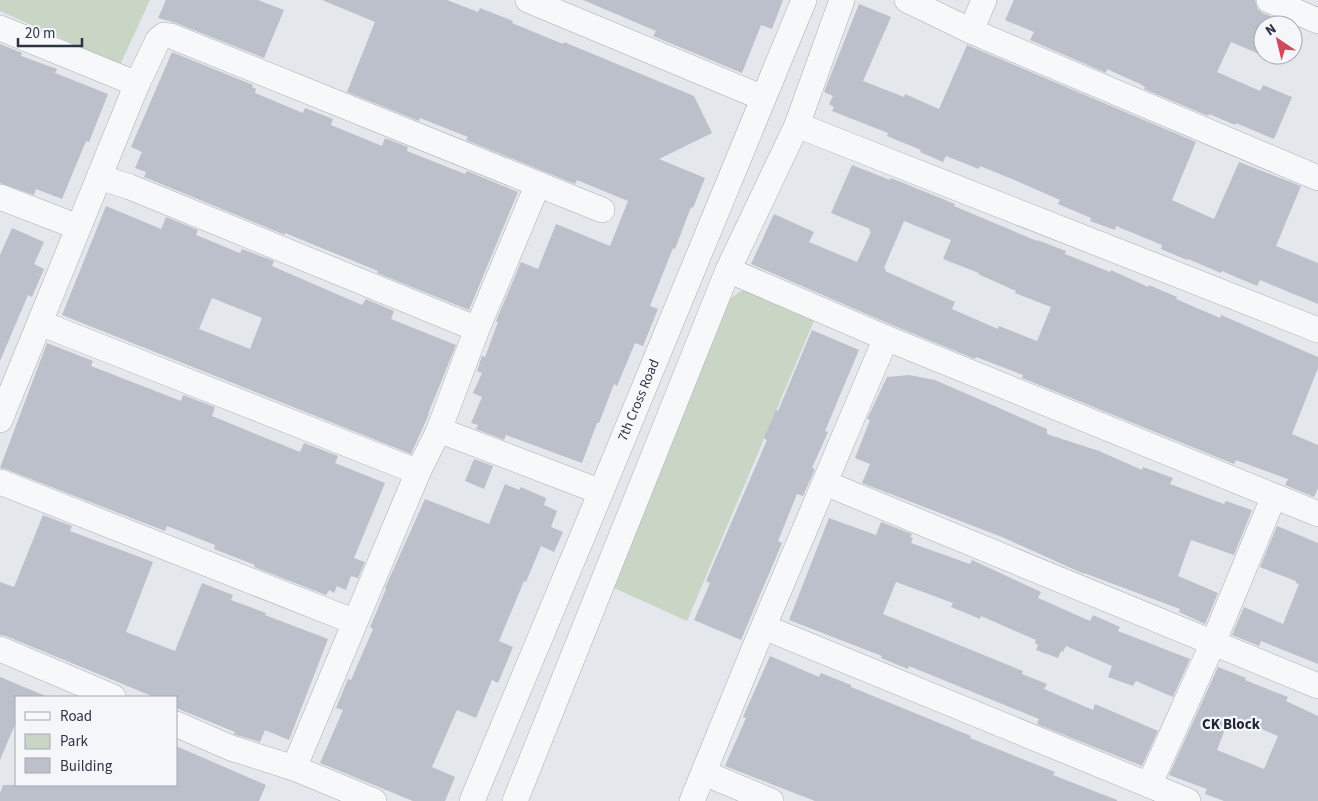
<svg xmlns="http://www.w3.org/2000/svg" width="1318" height="801" font-family="'Source Sans 3',sans-serif">
<style>
.green{fill:#c9d6c5}
.building{fill:#bbc0ca;fill-rule:evenodd}
.lines{fill:none;stroke-linecap:round;stroke-linejoin:round}
.minor-casing{stroke:#a9aeb7;stroke-width:26}
.minor{stroke:#f7f8fa;stroke-width:25}
.labels{text-anchor:middle;dominant-baseline:central;stroke-width:4.5;stroke-linejoin:round;paint-order:stroke}
.street-label{font-size:14px;fill:#2b3445;stroke:#f4f6f9}
.neighbourhood-label{font-size:15px;font-weight:bold;fill:#1d2536;stroke:#f4f6f9}
</style>
<rect width="100%" height="100%" fill="#e4e7ec"/>
<g class="green">
<polygon points="0,0 150,0 120,65 0,11"/>
<polygon points="761,285 819,309 687,621 612,587 720,307 739,292"/>
</g>
<g class="building">
<polygon points="166,0 258,0 284,10 264,58 176,23 158,18"/>
<polygon points="322,0 447,0 478,12 480,8 513,21 512,23 563,44 564,42 694,96 712,133 659,159 705,178 693,208 691,207 675,249 673,248 650,306 658,309 643,346 635,343 617,386 614,384 599,423 597,423 582,463 506,435 504,440 476,429 478,425 471,423 482,397 473,393 482,373 477,371 482,356 485,357 498,322 496,321 521,262 538,269 556,224 610,246 628,201 577,180 575,184 466,140 468,137 420,118 419,121 347,92 375,22"/>
<polygon points="583,0 783,0 772,29 761,25 742,73 653,36 656,31"/>
<polygon points="1014,0 1255,0 1258,9 1263,13 1280,20 1278,25 1263,25 1263,55 1264,56 1231,42 1217,72 1260,91 1263,85 1292,97 1274,139 1236,123 1235,125 1209,114 1208,116 1144,89 1145,87 1140,84 1107,69 1106,73 1030,40 1034,32 1005,20"/>
<polygon points="859,4 891,17 863,81 904,97 905,94 939,109 967,45 1196,142 1172,200 1214,219 1239,162 1301,186 1276,246 1318,263 1318,304 1260,280 1257,286 1222,271 1221,273 1188,259 1187,260 1161,249 1162,245 1116,226 1115,230 1090,221 1091,218 1058,204 1060,200 1019,182 980,166 979,169 946,156 943,162 920,152 921,150 887,136 888,133 832,111 834,107 829,104 833,96 824,92"/>
<polygon points="0,44 22,53 21,56 57,69 55,73 108,94 89,142 86,141 62,199 36,189 34,195 0,183"/>
<polygon points="172,52 253,85 252,87 256,89 255,93 303,113 305,108 333,119 331,125 382,146 385,138 408,147 407,151 465,174 467,171 518,192 469,310 377,273 378,271 285,233 285,235 144,177 146,172 135,168 142,152 131,147"/>
<path d="M852,165L890,180L891,178L955,204L954,206L1037,241V240L1066,251L1065,254L1110,272L1111,270L1148,287L1149,285L1177,297L1176,299L1220,318L1221,315L1318,357V368L1292,434L1318,445V488L1314,497L1285,485L1288,479L1236,460L1234,464L1022,378L1023,375L976,357L975,359L892,325L751,264L774,214L814,232L809,242L857,262L871,232L869,231L870,229L831,213ZM904,221L951,240L943,259L979,273L978,274L1016,291L1015,293L1051,307L1037,341L999,326L998,329L952,309L955,302L885,271L886,269L884,268Z"/>
<path d="M106,206L161,229L166,217L198,230L196,235L240,253L242,249L274,261L272,266L362,305L366,299L394,311L391,319L456,345L428,414H429L411,454L62,315ZM212,298L262,318L250,349L199,329Z"/>
<polygon points="12,228 44,242 34,264 44,269 32,297 28,295 0,361 0,255"/>
<polygon points="812,330 859,350 825,431 828,432 812,468 815,469 803,496 797,494 778,541 782,543 741,640 694,620 710,583 706,581 767,440 764,438 776,410 778,411"/>
<polygon points="47,343 93,361 91,366 181,401 183,395 215,407 212,416 300,452 304,443 338,456 335,463 385,483 354,558 365,562 358,578 351,576 346,590 337,586 334,593 329,590 326,595 254,567 255,565 214,549 215,545 167,526 165,531 5,469 0,468"/>
<polygon points="909,375 935,380 1047,429 1047,434 1099,451 1142,470 1143,467 1173,478 1170,484 1224,504 1226,501 1252,510 1234,555 1191,540 1178,576 1218,593 1205,624 1179,612 1180,609 1084,573 1084,574 1002,537 862,483 870,464 855,458 870,420 867,419 887,377"/>
<polygon points="474,459 493,466 484,489 465,481"/>
<polygon points="505,484 519,490 521,487 546,498 544,505 557,511 551,527 563,532 554,552 541,546 526,582 524,581 499,641 513,647 498,683 492,680 476,718 457,710 432,767 455,777 445,801 413,801 320,763 343,710 336,708 348,679 351,680 373,629 370,627 386,589 385,588 425,499 489,524"/>
<polygon points="43,515 72,526 70,531 153,562 126,632 175,651 202,583 233,595 231,600 266,613 265,615 328,639 289,740 265,730 260,742 236,735 234,734 235,732 176,708 176,697 154,697 6,636 0,635 0,582 14,587"/>
<polygon points="829,518 876,535 881,522 912,534 910,537 913,538 911,543 970,564 972,560 1041,592 1038,598 1090,621 1093,615 1120,627 1118,631 1190,659 1173,697 1136,681 1133,686 1108,677 1112,666 1066,646 1063,652 1061,651 1058,658 1036,650 1038,645 1035,643 1036,640 981,616 980,619 951,607 953,603 896,582 883,614 1023,671 1022,674 1047,684 1044,689 1093,710 1095,704 1158,731 1142,766 1037,724 1039,719 909,666 908,669 881,658 882,656 789,620"/>
<polygon points="1277,526 1318,543 1318,664 1261,641 1259,646 1232,635 1244,607 1283,624 1299,584 1296,583 1296,581 1260,567"/>
<polygon points="770,656 819,677 821,673 851,685 851,687 971,736 970,738 1055,772 1053,775 1117,800 1117,801 815,801 725,766 746,718 743,717"/>
<path d="M1218,667L1246,678L1245,680L1288,697L1286,701L1318,716V801H1224L1205,794L1207,789L1169,775ZM1230,716L1278,736L1264,769L1217,750Z"/>
<polygon points="0,677 48,697 16,697 16,722 0,760"/>
<polygon points="176,746 266,785 259,801 0,801 0,793 3,785 176,785"/>
</g>
<g class="lines">
<g class="minor-casing">
<g id="minor">
<polyline points="528,0 763,98"/>
<polyline points="907,0 971,31 1318,178"/>
<polyline points="1269,0 1318,21"/>
<polyline points="0,28 137,84"/>
<polyline points="971,31 984,0"/>
<polyline points="797,125 1318,330"/>
<polyline points="99,177 130,187 477,329"/>
<polyline points="0,197 78,227"/>
<polyline points="728,270 886,338 1318,514"/>
<polyline points="40,323 418,472"/>
<polyline points="0,420 137,84 158,40 164,35 171,36 602,210"/>
<polyline points="439,430 601,492"/>
<polyline points="0,482 355,622"/>
<polyline points="825,483 1318,686"/>
<polyline points="764,627 1188,801"/>
<polyline points="0,649 113,697"/>
<polyline points="176,724 231,748 294,768 374,801"/>
<polyline points="294,768 418,472 439,430 477,329 538,184"/>
<polyline points="704,773 771,801"/>
<polyline points="1149,785 1213,643 1274,496"/>
<path id="s1" d="M472,801L601,492L804,0"/>
<polyline points="515,801 728,270 797,125 842,0"/>
<polyline points="692,801 754,649 886,338"/>
</g>
</g>
<use href="#minor" class="minor"/>
</g>
<g class="labels">
<g class="street-label">
<text stroke="none"><textPath href="#s1" startOffset="434">7th Cross Road</textPath></text>
</g>
<g class="neighbourhood-label">
<text x="1231" y="724">CK Block</text>
</g>
</g>
<rect x="15" y="696" width="162" height="90" fill="#f4f6f9" stroke="#a4a8b1"/>
<rect x="25" y="712" width="25" height="8" fill="#f7f8fa" stroke="#a4a8b1"/>
<text x="60" y="721" font-size="15" fill="#2b3445">Road</text>
<rect x="25" y="734" width="25" height="15" fill="#c9d6c5" stroke="#a4a8b1"/>
<text x="60" y="746" font-size="15" fill="#2b3445">Park</text>
<rect x="25" y="758" width="25" height="15" fill="#bbc0ca" stroke="#a4a8b1"/>
<text x="60" y="771" font-size="15" fill="#2b3445">Building</text>
<g transform="translate(1278 40) rotate(325)"><circle r="24" fill="#f4f6f9" stroke="#a4a8b1"/>
<path d="M0-4L9 19L0 12L-9 19Z" fill="#d1495b"/>
<text y="-8" font-size="14" font-weight="bold" text-anchor="middle" fill="#2b3445">N</text>
</g>
<path d="M18 38v8h64v-8" fill="none" stroke="#2b3445" stroke-width="2.5"/>
<text x="25" y="38" font-size="15" fill="#2b3445" stroke="#f4f6f9" stroke-width="4" paint-order="stroke">20 m</text>
</svg>
